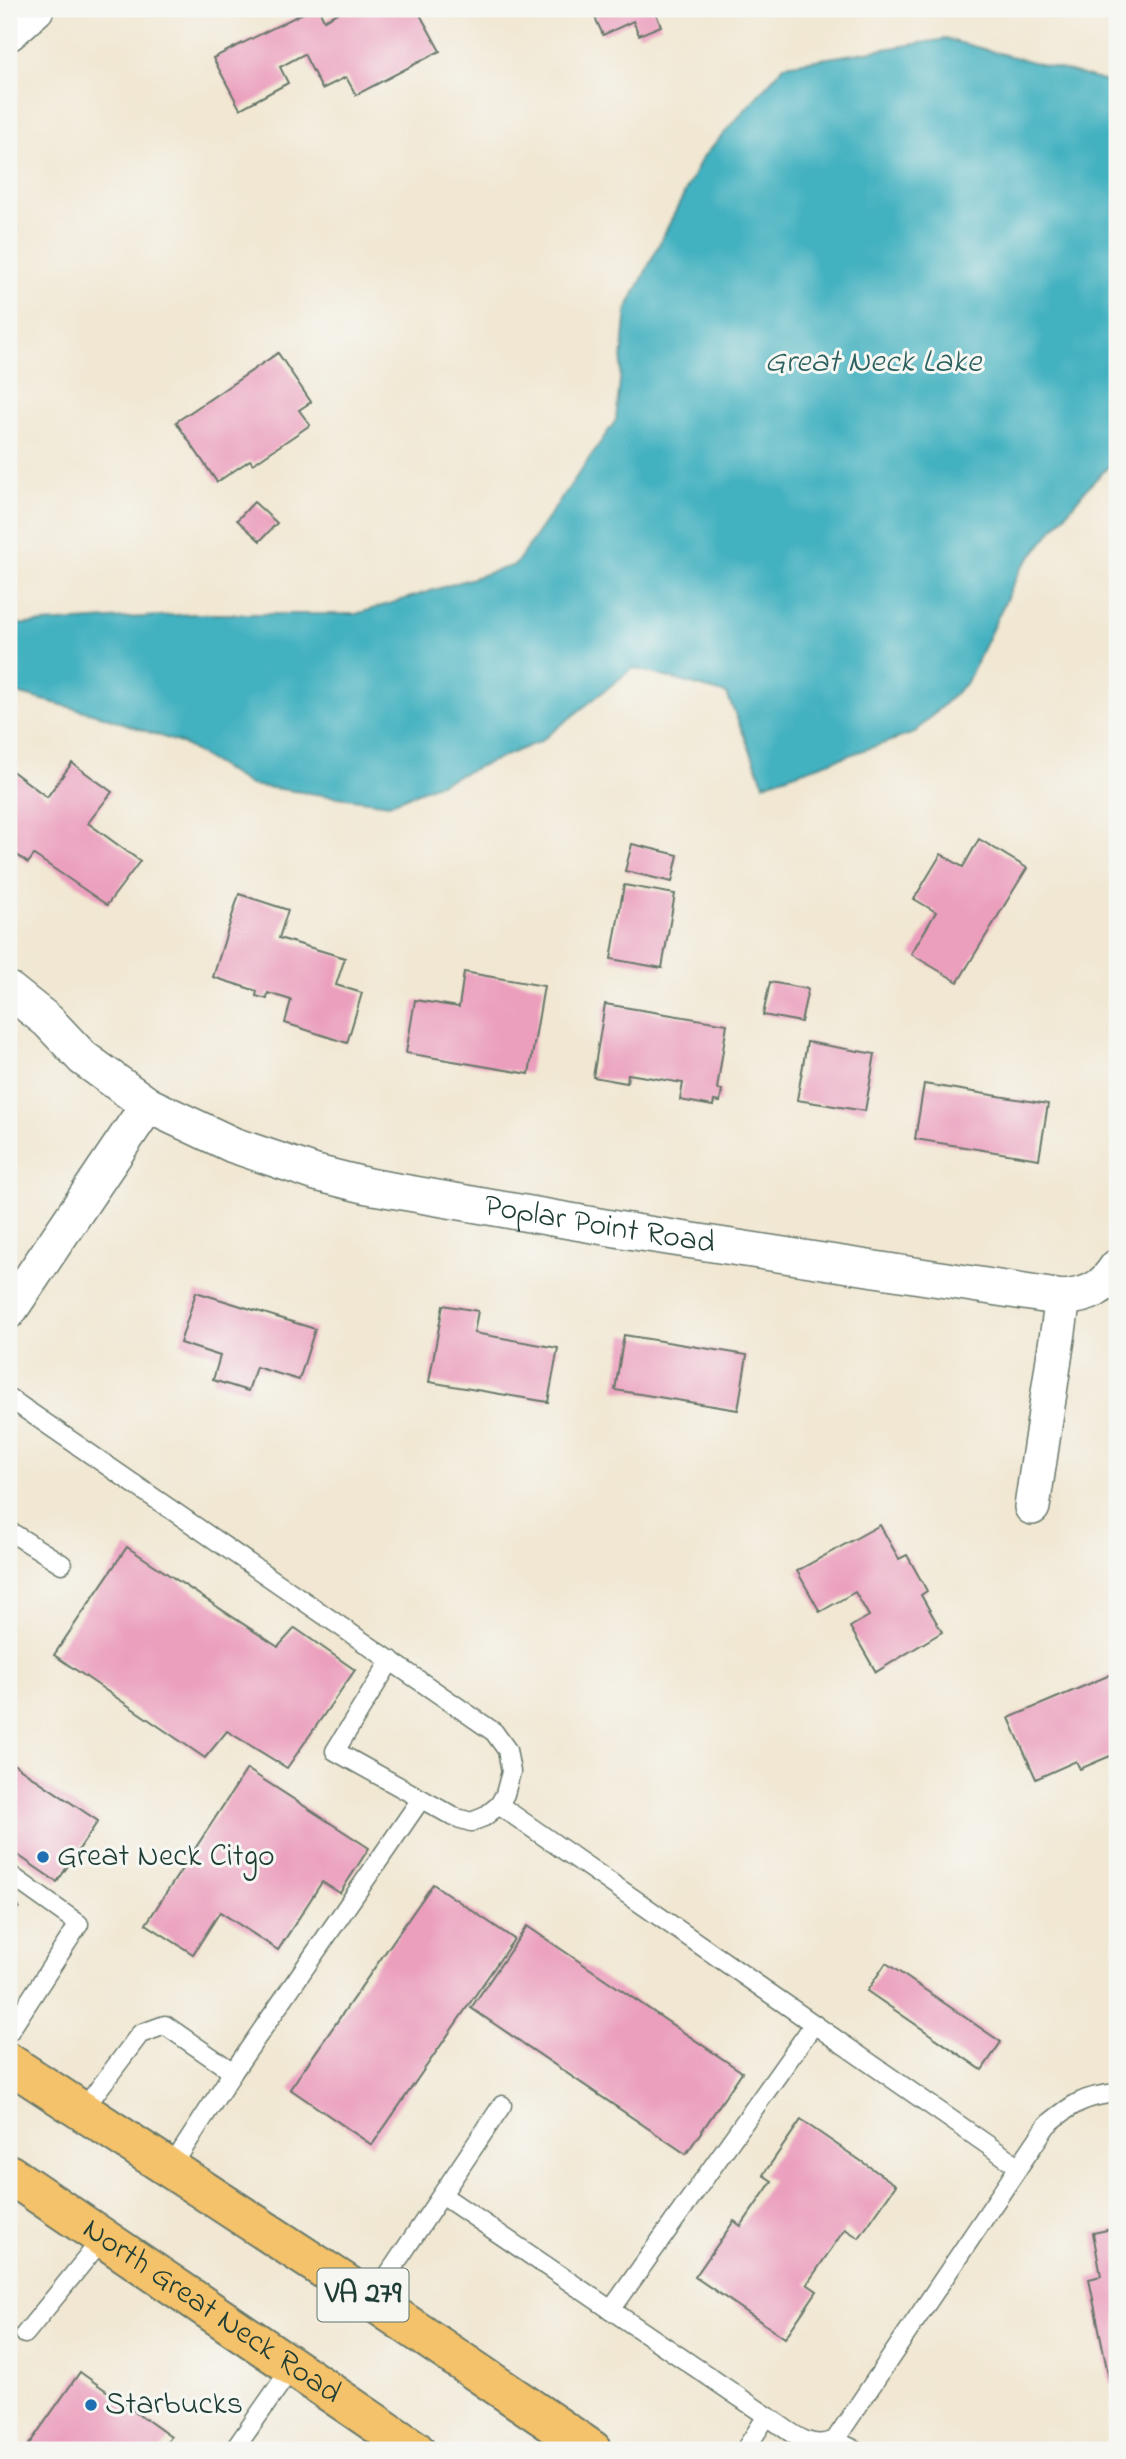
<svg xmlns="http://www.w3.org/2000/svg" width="1126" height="2459" font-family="'Indie Flower',sans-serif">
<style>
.water{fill:#43b1c0;stroke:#31777a;stroke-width:2}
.building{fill:#eb9fbd}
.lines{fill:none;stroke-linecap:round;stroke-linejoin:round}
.service-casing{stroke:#68786b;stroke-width:21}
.minor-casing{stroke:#68786b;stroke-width:38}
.primary-casing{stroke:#68786b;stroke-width:42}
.service{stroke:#fff;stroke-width:18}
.minor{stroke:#fff;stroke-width:35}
.primary{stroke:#f4c26a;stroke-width:38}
.poi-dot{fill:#1f6fb2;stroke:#f6f6f2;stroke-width:2.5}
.labels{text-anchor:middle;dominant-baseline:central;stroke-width:6;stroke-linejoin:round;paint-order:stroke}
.shield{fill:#f6f6f2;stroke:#60746d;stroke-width:2}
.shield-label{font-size:30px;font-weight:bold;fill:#1f3d34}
.street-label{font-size:32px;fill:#1f3d34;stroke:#f6f6f2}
.poi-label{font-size:32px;fill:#1f3d34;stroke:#f6f6f2;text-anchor:start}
.water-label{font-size:33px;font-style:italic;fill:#2a605e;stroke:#f6f6f2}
</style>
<rect width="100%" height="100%" fill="#f6f6f2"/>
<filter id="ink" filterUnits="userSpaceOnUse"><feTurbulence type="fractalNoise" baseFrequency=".0143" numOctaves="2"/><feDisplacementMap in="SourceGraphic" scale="14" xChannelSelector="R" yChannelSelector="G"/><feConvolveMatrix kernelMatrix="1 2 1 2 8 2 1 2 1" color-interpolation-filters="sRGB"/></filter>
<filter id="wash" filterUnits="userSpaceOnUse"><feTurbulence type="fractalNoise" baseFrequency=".00686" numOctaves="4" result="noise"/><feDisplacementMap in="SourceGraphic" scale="28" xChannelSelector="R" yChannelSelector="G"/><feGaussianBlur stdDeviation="1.57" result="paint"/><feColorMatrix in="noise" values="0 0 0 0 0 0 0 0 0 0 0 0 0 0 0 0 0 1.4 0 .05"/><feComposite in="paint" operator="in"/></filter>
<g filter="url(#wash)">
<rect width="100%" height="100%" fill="#f1e7d2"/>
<polygon class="water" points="946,39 1104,81 1117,77 1117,458 1086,489 1020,570 967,682 914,733 764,784 727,694 633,668 541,741 389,804 250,785 183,744 103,716 9,691 9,625 194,614 356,614 515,565 616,420 627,309 702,158 785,65"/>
<g id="blocks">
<g class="building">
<polygon points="311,9 319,9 324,20 345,9 417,9 440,51 356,95 346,77 322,89 304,54 280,67 288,83 240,109 213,58"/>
<polygon points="591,9 654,9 661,26 639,35 633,21 603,35"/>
<polygon points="278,353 311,402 299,410 310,425 253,464 250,460 217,482 176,422"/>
<polygon points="254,502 277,523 260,541 237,520"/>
<polygon points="72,763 112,792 88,823 140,861 107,905 34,855 28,863 9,849 9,775 12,771 47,797"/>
<polygon points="979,839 1027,868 958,982 911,954 936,912 914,899 941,854 963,867"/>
<polygon points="632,844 678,855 672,882 625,871"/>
<polygon points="624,885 675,894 662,968 611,959"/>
<polygon points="239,894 288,910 279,938 345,958 336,985 362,993 347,1043 285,1023 291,1000 268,993 267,999 256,996 257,991 213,977"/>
<polygon points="464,972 544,986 529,1074 406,1053 415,1000 459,1007"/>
<polygon points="770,982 808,989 801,1022 763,1015"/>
<polygon points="605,1004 727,1024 717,1089 722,1090 720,1102 714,1101 713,1106 680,1100 683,1083 628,1074 627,1083 593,1077"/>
<polygon points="807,1042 875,1054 865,1111 797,1100"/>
<polygon points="924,1084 1048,1104 1039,1159 915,1139"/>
<polygon points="196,1292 315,1329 299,1380 256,1367 248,1391 213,1380 220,1356 180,1343"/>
<polygon points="443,1305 478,1311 474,1333 558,1348 548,1402 429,1382"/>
<polygon points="624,1335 747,1355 738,1410 615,1390"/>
<polygon points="880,1525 899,1559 907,1555 927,1591 921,1595 942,1632 876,1672 850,1627 869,1616 855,1592 820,1612 797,1571"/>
<polygon points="127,1547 278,1647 295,1628 355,1670 287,1768 227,1731 205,1758 54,1655"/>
<polygon points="1117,1672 1117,1753 1080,1769 1076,1761 1036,1779 1009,1718"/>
<polygon points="9,1761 98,1821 57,1882 9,1849"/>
<polygon points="247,1769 369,1848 340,1893 322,1882 278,1950 220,1912 193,1954 146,1924"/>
<polygon points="433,1884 514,1939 372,2145 290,2089"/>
<polygon points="9,1900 19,1907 9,1921"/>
<polygon points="527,1926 742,2072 686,2154 471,2008"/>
<polygon points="886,1963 1001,2042 982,2070 867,1991"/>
<polygon points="801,2120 896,2185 859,2238 845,2229 807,2284 817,2291 785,2338 695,2277 734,2221 741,2226 772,2181 763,2175"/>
<polygon points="1117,2228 1117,2383 1110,2384 1089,2279 1101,2276 1093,2233"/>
<polygon points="80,2372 171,2437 161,2450 25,2450"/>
</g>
</g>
</g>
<g filter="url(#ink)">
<use href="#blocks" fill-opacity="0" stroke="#68786b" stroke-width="2"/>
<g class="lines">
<g class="service-casing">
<g id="service">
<polyline points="9,1398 494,1732 507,1750 511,1772 505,1794 499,1805 484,1817 471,1822 454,1817 335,1751 391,1660"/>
<polyline points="9,1531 62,1564"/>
<polyline points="499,1805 1018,2166"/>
<polyline points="9,1874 79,1924 9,2032"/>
<polyline points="233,2072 421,1799"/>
<polyline points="82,2111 140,2034 165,2025 233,2072 170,2169"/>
<path d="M442,2195L767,2416C790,2431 809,2452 835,2440L1047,2125C1072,2104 1084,2096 1117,2093"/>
<polyline points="371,2300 502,2105"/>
<polyline points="611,2310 814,2024"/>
<polyline points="25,2334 103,2238"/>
<polyline points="835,2440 855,2450"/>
<polyline points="234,2450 292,2367"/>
<polyline points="745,2450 767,2416"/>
</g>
</g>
<g class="minor-casing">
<g id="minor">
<polyline points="9,33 36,9"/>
<path id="s1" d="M9,990L48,1021L83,1058L148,1105L233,1145L316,1173L368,1186L622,1230L1063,1298C1089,1295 1102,1290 1117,1267"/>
<polyline points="9,1311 148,1105"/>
<polyline points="1032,1507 1063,1298"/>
</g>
</g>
<g class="primary-casing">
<g id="primary">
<polyline points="9,2063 371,2300 592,2450"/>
<path id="s2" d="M9,2174L415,2450"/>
</g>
</g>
<use href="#service" class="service"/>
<use href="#minor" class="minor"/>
<use href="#primary" class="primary"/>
</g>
</g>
<g class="poi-dot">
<circle cx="43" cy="1857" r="7"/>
<circle cx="91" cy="2405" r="7"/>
</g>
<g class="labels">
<rect class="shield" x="317.5" y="2268.5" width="91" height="53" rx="5"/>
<g class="shield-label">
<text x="363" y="2295">VA 279</text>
</g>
<g class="street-label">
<text stroke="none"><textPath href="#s1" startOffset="651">Poplar Point Road</textPath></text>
<text stroke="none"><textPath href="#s2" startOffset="245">North Great Neck Road</textPath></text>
</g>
<g class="poi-label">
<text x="57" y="1857">Great Neck Citgo</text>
<text x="105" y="2405">Starbucks</text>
</g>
<g class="water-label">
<text x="873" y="363">Great Neck Lake</text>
</g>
</g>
<rect width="1126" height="2459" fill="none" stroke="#f6f6f2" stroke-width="35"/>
</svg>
